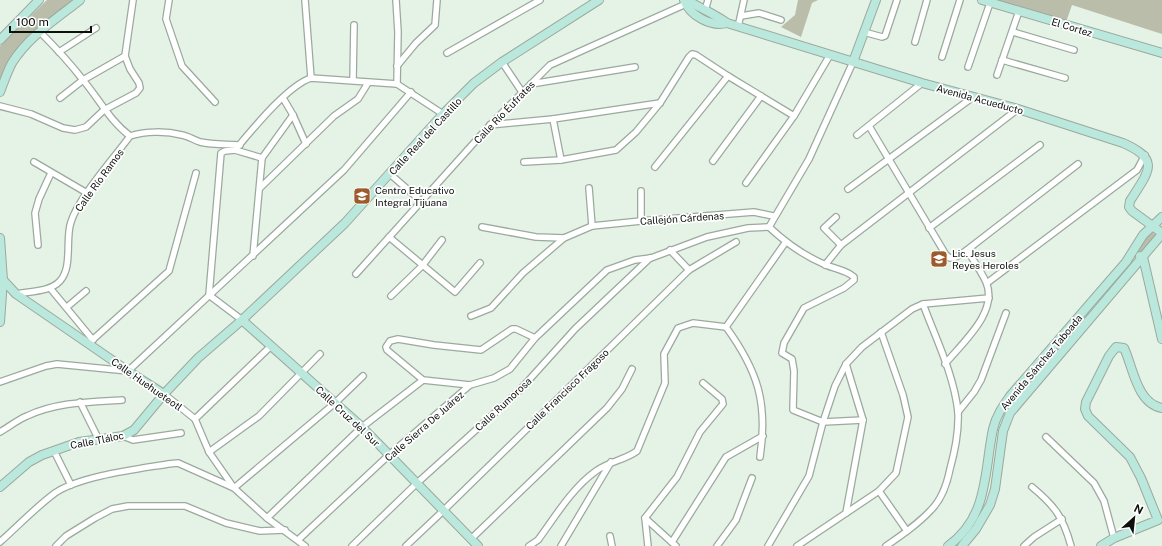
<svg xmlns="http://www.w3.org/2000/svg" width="1162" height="546" font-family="'Public Sans',sans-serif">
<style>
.green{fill:#bbbdab}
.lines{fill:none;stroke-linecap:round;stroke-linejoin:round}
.street-casing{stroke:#9ba99e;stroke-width:8}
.secondary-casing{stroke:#9ba99e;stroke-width:10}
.street{stroke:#fff;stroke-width:5.5}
.secondary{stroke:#bbe8dc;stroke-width:8}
.labels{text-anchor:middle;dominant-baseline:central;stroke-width:3.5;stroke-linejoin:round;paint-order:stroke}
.street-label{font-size:10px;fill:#0c110d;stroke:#fff}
.poi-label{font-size:10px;fill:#0c110d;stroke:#fff;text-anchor:start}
</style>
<rect width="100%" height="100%" fill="#e4f3e6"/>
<g class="green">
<polygon points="47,0 74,0 23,42 10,58 0,82 0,46"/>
<polygon points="798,0 818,0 812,3 801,37 781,27 795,15"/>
<polygon points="982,0 1162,0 1162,34 1072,5 1065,25"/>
<polygon points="1151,232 1157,235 1142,254 1139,253 1137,245"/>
</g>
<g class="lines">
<g class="street-casing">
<g id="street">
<polyline points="169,0 166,19 182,66 215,102"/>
<polyline points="305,0 311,78"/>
<polyline points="396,0 398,32 397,84"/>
<polyline points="705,11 708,0"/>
<polyline points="741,16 759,13 781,20"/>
<polyline points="738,27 744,0"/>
<path d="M40,32C55,47 70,63 83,80C99,99 110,121 130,136C146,131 166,131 182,135C188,136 194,140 200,142C213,145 227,144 240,145"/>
<polyline points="864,32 882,37 885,36 897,0"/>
<polyline points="1013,32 1074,50"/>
<polyline points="915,42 927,0"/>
<polyline points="59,52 96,28"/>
<polyline points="447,53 540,0"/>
<polyline points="942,57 960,0"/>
<polyline points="1002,60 1065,78"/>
<polyline points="502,62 522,92"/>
<path d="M853,62L809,159L769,227C785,242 804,256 826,265C835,269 846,270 854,277V280L844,288L804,308L784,343L782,353L792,359L794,371L793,410L823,422L863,420"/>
<polyline points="397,66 416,43 435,25 437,0"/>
<polyline points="968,67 990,3 993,1"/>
<polyline points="997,75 1019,11"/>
<polyline points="353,80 354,25"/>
<polyline points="531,84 635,67"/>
<polyline points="60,98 83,80 125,56"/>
<polyline points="283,98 293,115 306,144"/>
<polyline points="0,106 31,114 63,128 75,130 86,127 104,110 136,93 140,88 139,83 130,69 125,56 133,0"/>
<polyline points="553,119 561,160"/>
<polyline points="490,125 553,119 660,103"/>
<polyline points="869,126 946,255 950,258 956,257 967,250 1078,164"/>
<polyline points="857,135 922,83"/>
<polyline points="235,150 262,158"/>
<polyline points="262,158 293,115"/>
<polyline points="713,161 761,96"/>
<polyline points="34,162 87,193"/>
<polyline points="524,162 561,160 616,150 636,132 660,103 689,57 692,54 696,55 728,76 794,116"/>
<polyline points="655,167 728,76"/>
<polyline points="390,174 421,201"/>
<polyline points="746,183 794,116 830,55"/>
<polyline points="260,188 334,116 358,99 368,83"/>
<polyline points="589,188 592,226"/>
<polyline points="848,189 973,97"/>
<polyline points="836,217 824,228 841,245"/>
<polyline points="641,221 641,191"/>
<polyline points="482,227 536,237 564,238 592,226 641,221 754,212 773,216"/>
<polyline points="929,228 1040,145"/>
<polyline points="389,237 455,292 480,263"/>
<polyline points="38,245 35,213 39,199 51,173"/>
<polyline points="670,250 689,270"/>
<polyline points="253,256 262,158"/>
<polyline points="825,265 841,245 1018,109"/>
<polyline points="356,274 490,125 550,65 688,3"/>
<polyline points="987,283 1137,170 1145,155"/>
<polyline points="50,288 93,340"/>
<path d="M16,294C30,291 50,292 60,281C73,267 65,238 71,222C78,198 114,158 130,136"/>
<polyline points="391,296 422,266 442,240"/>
<polyline points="67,307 86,291"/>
<polyline points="471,316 491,308 523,273 564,238"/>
<path d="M242,320L209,295L221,153L225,151L235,150C252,130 287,86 311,78L397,84L443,114"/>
<path d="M726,327C758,371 768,403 760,457"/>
<polyline points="726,327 785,243"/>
<polyline points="89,343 169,271 196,173"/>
<path d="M945,364C962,343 999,312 986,282C981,271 973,260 967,250"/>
<polyline points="0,382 46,366 57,364 128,371 344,170 411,92"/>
<polyline points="470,385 423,380 387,350 386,347 390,341 398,339 434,345 481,350 512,329 516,329 535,338"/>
<polyline points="164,394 195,419 209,452 234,488 267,518 305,546"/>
<polyline points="80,402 99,440"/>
<polyline points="958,412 974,392 981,380 1006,313"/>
<polyline points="195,419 271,346"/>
<path d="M0,432C9,427 17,420 27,416C57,402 89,402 122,400"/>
<polyline points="123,436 133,440 181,433"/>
<polyline points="1046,437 1094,483 1104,501 1114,538"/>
<polyline points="54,451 71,485"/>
<polyline points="209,452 259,416 320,354"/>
<path d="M1032,487C1055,506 1063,517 1071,546"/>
<polyline points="879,491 907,531"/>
<polyline points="846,513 863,420 846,364"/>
<polyline points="267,518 362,427 423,380"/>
<polyline points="645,518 676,546"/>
<polyline points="610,536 612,546"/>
<polyline points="471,539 607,408 622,389 632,369"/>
<polyline points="298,540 389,455 470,385 494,378 510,369 535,338 607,270 635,260 651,258 707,237 748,228 769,227"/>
<path d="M0,542C18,526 36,507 55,493C80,476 138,469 168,464L178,463L234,488L335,403L363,376"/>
<polyline points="672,542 726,457 763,436"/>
<polyline points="56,546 66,536 95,518 112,509 128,506 185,506 226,523 260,531 285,530"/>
<polyline points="352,546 416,484 519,391 575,329 650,258"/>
<polyline points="406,546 443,511 689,270 736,242"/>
<path d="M529,546L538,540C555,517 572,488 596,471C610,461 625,460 637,451L665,383L664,354L678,328L693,323L726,327"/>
<polyline points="561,546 611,462"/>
<polyline points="648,546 645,518 677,477 700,432 723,404 722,399 703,383"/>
<polyline points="717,546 736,520 752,478"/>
<polyline points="768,546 809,476 823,422 835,386 846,364 862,347 912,309 923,304 989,298"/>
<polyline points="797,546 879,491 896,473 908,417 903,395 881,332"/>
<path d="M886,546C902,535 918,524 931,510C942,499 947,484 950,469C955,451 959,431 958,412C954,375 936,339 923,304"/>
<polyline points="1024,546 1034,537 1062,519"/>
</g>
</g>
<g class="secondary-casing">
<g id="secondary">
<path d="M684,0C690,16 711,27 727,23"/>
<path d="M687,0C700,8 715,14 727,23L922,83L1018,109L1123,143C1162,160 1148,172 1130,201L1129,207L1132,211L1162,233"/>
<polyline points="982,0 1162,53"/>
<polyline points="0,40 39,0"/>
<polyline points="853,62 876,0"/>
<path d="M0,92C4,82 7,72 12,63C28,37 56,19 80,0"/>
<polyline points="0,238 3,280 0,322"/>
<polyline points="1140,256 1143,257 1162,339"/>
<polyline points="3,280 16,294 128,371 164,394"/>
<polyline points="242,320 362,427 478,546"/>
<polyline points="0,487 29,462 42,455 79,442 123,436 134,430 164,394 198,358 242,320 345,223 443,114 474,83 502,62 599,0"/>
<path d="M948,546C989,517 984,471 993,429C996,416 1003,406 1010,396L1126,262L1143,235L1162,217"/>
<polyline points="962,546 976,529 990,505 995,489 1003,431 1010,413 1162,234"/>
<path d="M1101,546L1114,538L1158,520L1141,478L1130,457L1088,416L1085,409L1086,402L1109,356L1116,347L1124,348C1133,367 1137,404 1162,408"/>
</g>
</g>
<use href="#street" class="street"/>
<use href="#secondary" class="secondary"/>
</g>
<defs>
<g id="school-square" transform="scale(0.9)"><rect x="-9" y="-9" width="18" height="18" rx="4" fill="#9d5a2a" stroke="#fff"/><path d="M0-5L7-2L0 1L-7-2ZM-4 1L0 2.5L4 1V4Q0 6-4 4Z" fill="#fff"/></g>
</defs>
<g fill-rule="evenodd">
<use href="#school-square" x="362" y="196"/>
<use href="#school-square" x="939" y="259"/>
</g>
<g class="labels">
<g class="street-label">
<text transform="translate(1072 27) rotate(17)">El Cortez</text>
<text transform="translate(980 99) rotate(15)">Avenida Acueducto</text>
<text transform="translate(504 112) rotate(-46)">Calle Río Éufrates</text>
<text transform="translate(425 136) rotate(-47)">Calle Real del Castillo</text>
<text transform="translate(99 180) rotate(-54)">Calle Río Ramos</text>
<text transform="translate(682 218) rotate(-4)">Callejón Cárdenas</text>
<text transform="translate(1041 362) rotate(-50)">Avenida Sánchez Taboada</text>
<text transform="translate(147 384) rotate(35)">Calle Huehueteotl</text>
<text transform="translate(567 389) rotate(-44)">Calle Francisco Fragoso</text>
<text transform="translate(503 404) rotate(-43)">Calle Rumorosa</text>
<text transform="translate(348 416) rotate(43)">Calle Cruz del Sur</text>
<text transform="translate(424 426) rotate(-41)">Calle Sierra De Juárez</text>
<text transform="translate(97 440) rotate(-11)">Calle Tláloc</text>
</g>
<g class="poi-label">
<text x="375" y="190">Centro Educativo<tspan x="375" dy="12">Integral Tijuana</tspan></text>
<text x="952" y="253">Lic. Jesus<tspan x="952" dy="12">Reyes Heroles</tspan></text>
</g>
</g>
<g transform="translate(1134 518) rotate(27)" stroke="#ffffff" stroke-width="3" paint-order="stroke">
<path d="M0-3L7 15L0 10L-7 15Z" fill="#0c110d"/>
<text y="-6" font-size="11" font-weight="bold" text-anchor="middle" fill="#0c110d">N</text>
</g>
<path d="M10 26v6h81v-6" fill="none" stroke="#0c110d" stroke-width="2"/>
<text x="16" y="26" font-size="12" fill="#0c110d" stroke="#ffffff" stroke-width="3" paint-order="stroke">100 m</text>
</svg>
